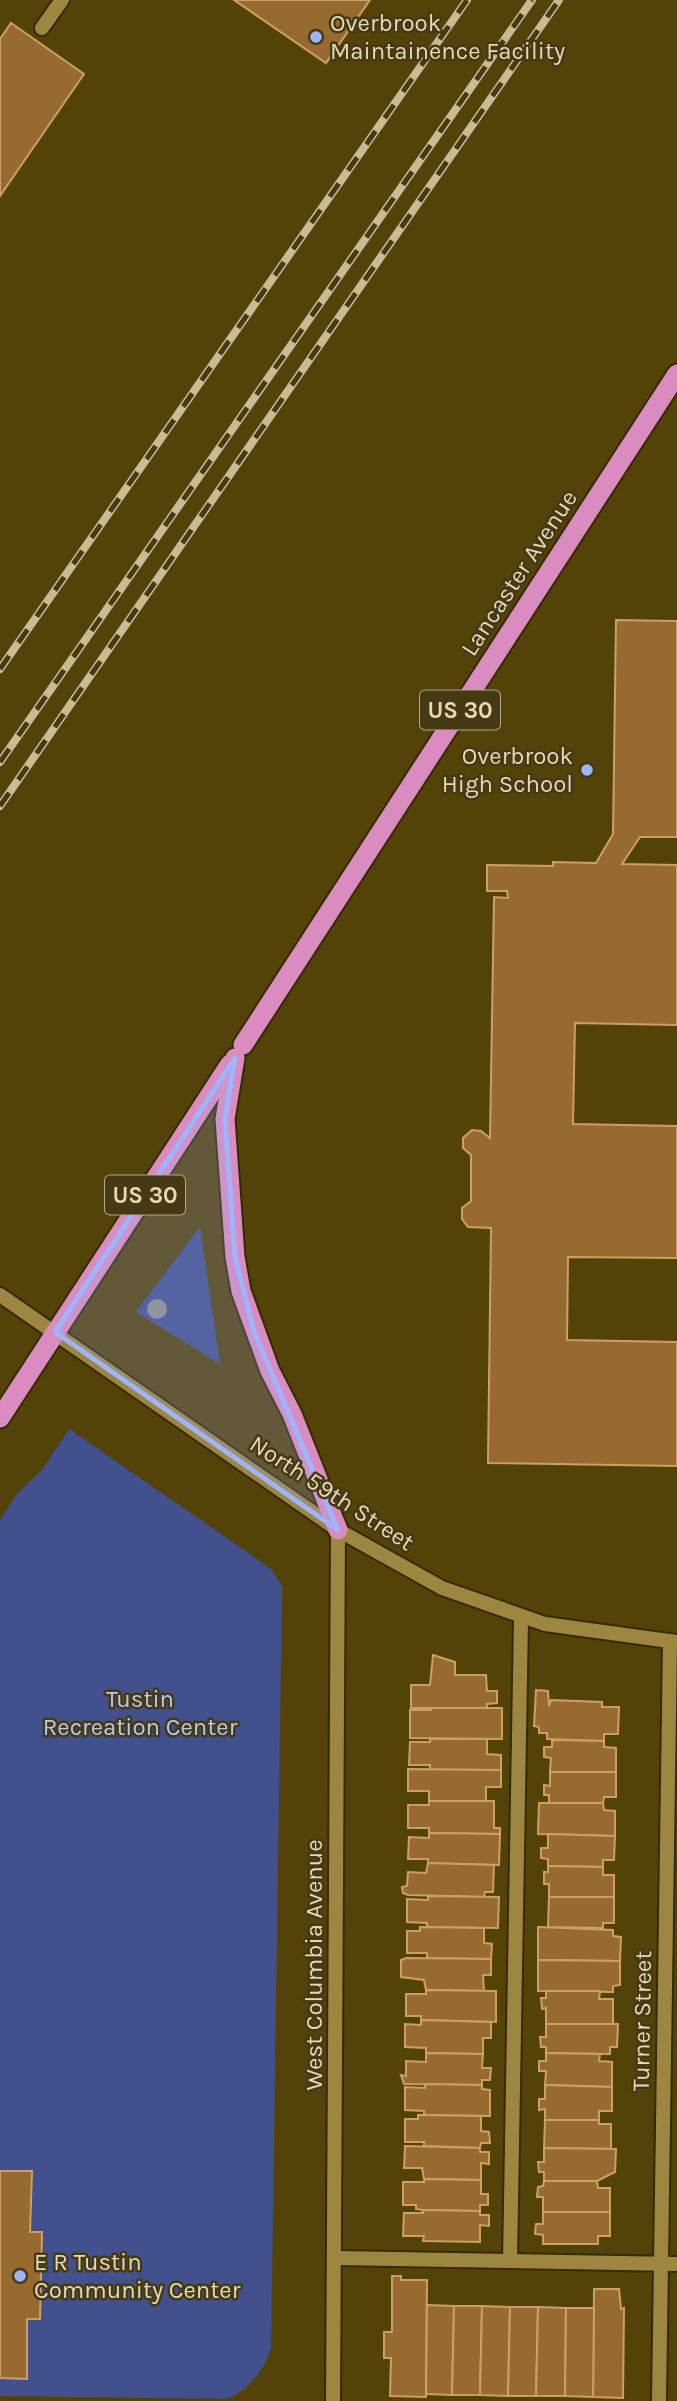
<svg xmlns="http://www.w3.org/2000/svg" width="677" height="2401" font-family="Karla,sans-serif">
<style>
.green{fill:#42518d}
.building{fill:#976b30;stroke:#ce9f64;stroke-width:2}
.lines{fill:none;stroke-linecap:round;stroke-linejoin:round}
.service-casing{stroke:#362a03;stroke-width:18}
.minor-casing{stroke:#362a03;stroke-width:18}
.tertiary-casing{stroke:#362a03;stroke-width:18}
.trunk-casing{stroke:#362a03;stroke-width:23}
.service{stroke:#9d8640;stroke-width:14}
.minor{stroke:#9d8640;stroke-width:14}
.tertiary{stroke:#9d8640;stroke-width:14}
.trunk{stroke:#da8bbf;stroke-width:19}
.rail-casing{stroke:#c9bc95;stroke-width:8}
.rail{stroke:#463a14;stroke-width:5;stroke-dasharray:16;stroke-linecap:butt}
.tree{fill:#8c8c88}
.marked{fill:#9eb4fd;fill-opacity:0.2;stroke:#9eb4fd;stroke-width:5;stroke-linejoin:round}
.poi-dot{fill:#9eb4fd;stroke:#463a14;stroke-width:2.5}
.labels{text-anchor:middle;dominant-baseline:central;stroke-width:5;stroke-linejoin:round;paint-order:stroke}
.shield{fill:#463a14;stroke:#b5a986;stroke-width:2}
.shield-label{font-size:23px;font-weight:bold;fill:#e5d9b7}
.poi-label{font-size:24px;fill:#e5d9b7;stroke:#463a14;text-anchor:start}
.street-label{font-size:24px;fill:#e5d9b7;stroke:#463a14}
.park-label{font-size:24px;fill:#b9c7f1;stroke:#463a14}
</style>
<rect width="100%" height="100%" fill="#544308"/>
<g class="green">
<polygon points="200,1227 220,1364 136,1312"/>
<path d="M69,1429L270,1568L282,1586L271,2348C265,2370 248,2390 227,2399L0,2396V1520L17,1494L42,1470Z"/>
</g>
<g class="building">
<polygon points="234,0 370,0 326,63"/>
<polygon points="11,23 84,74 0,196 0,39"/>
<polygon points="616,620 677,621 677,837 640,837 622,864 677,865 677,1025 575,1023 573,1124 677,1126 677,1258 568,1257 567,1340 677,1342 677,1466 488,1463 491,1228 468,1227 462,1219 462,1208 471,1201 471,1155 463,1148 463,1138 472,1130 481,1131 490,1138 494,897 508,898 507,891 487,891 487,865 553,866 553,862 596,863 613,834"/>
<polygon points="433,1655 455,1662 455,1675 486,1675 487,1691 497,1691 497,1703 487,1704 487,1708 411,1708 411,1685 430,1685"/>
<polygon points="536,1690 548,1691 549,1706 551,1700 602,1702 602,1707 619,1707 618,1734 604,1734 604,1741 547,1739 547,1733 539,1733 539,1727 534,1726"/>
<polygon points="431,1708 502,1708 502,1739 410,1738 410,1710 431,1710"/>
<polygon points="430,1739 487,1739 487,1754 501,1755 501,1770 430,1770 430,1765 409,1765 410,1742 430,1742"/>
<polygon points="552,1740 604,1741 604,1747 616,1748 616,1772 550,1772 551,1758 544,1757 544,1747 552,1747"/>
<polygon points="408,1769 501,1770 501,1787 486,1787 486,1801 429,1801 429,1791 408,1791"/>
<polygon points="550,1772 616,1772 616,1797 604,1797 603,1803 549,1803 549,1795 544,1795 544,1785 550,1786"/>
<polygon points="429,1801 494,1801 494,1828 500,1828 500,1834 429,1833 429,1828 408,1828 408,1805 429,1805"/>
<polygon points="539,1803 603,1803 604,1810 615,1811 615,1836 538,1834"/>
<polygon points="429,1833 500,1834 499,1865 428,1863 428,1859 408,1859 409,1837 429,1838"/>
<polygon points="548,1834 615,1836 614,1860 603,1860 603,1867 548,1866 548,1859 541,1858 541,1848 548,1848"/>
<polygon points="428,1863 494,1865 493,1892 485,1892 484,1897 408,1895 403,1893 402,1887 407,1886 408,1872 426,1873"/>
<polygon points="548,1866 603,1867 603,1875 614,1875 614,1897 549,1897 549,1884 544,1884 544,1872 548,1872"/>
<polygon points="428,1896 499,1897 498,1928 427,1927 427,1923 407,1922 407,1899 428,1900"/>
<polygon points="549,1897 614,1897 614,1923 603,1923 603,1928 548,1927"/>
<polygon points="420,1927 484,1928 484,1943 492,1944 491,1959 427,1958 427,1953 407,1953 407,1931 420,1931"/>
<polygon points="538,1927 613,1930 613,1936 621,1937 620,1961 538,1960"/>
<polygon points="406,1958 491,1959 491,1975 483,1975 484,1991 426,1990 424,1980 401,1977 401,1960"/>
<polygon points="538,1960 620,1961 620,1985 613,1986 613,1992 538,1991"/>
<polygon points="426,1990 496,1991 496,2022 421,2020 421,2016 406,2016 406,1994 426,1994"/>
<polygon points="546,1991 600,1991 599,1999 613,1999 613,2024 546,2024 546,2008 542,2009 541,1998 546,1998"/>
<polygon points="421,2020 491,2022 491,2038 483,2038 483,2054 426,2053 426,2048 405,2047 405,2024 421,2025"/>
<polygon points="546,2024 618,2024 617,2047 610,2047 610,2054 546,2053 546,2047 541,2047 540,2037 546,2037"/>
<polygon points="426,2053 483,2054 482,2068 491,2068 490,2080 482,2080 482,2085 404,2084 401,2075 406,2076 406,2061 426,2062"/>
<polygon points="546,2053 600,2054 599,2061 612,2062 612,2087 545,2085 546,2071 539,2071 539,2061 546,2061"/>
<polygon points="425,2084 482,2085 482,2089 490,2090 490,2116 424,2115 424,2111 405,2110 405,2087 425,2088"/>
<polygon points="545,2085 612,2087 612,2111 599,2111 599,2120 545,2120 545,2109 539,2110 539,2099 545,2099"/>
<polygon points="418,2115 481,2116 481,2131 489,2132 490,2143 481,2143 480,2148 424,2146 424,2142 405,2142 405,2119 418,2119"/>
<polygon points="545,2120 599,2120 599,2124 611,2124 611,2149 544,2148"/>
<polygon points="405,2146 480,2148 480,2152 489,2152 489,2164 481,2163 481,2180 424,2179 422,2168 404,2168"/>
<polygon points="544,2148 616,2149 615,2172 597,2181 544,2181 544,2172 539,2172 538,2162 544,2162"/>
<polygon points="0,2171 32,2171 30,2232 42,2232 40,2319 27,2319 27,2379 0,2378"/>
<polygon points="424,2179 481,2180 481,2194 488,2194 488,2205 480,2205 480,2211 423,2210 416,2209 416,2205 403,2205 403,2182 424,2182"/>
<polygon points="544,2181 597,2181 598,2188 610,2188 610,2212 543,2212 543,2197 537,2197 538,2187 543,2186"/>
<polygon points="423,2210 480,2211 480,2215 489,2215 489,2226 480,2225 480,2242 423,2241 424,2236 403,2236 404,2213 423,2213"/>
<polygon points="543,2212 610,2212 610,2236 598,2236 598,2244 543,2244 543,2235 535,2234 536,2224 543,2224"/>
<polygon points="392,2276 401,2276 401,2280 427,2280 426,2397 390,2396 391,2358 384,2358 384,2332 392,2332"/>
<polygon points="594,2289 619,2289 621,2309 624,2308 623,2398 593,2397"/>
<polygon points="427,2305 454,2306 452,2395 426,2394"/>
<polygon points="454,2306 482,2306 480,2395 452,2395"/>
<polygon points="482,2306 510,2307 508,2396 480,2395"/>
<polygon points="510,2307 538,2307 536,2396 508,2396"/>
<polygon points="538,2307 566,2308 565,2396 536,2396"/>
<polygon points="566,2308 594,2308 593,2397 565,2396"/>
</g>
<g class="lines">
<g class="service-casing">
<g id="service">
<polyline points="42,28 62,0"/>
<polyline points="336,2258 677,2264"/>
<polyline points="510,2261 521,1619"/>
</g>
</g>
<g class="minor-casing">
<g id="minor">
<polyline points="333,2401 338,1530"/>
<polyline points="659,2401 670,1641"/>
</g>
</g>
<g class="tertiary-casing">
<polyline id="tertiary" points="0,1295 338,1530 442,1588 545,1624 677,1642"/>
</g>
<g class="trunk-casing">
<g id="trunk">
<polyline points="243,1045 677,374"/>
<polyline points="235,1058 225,1119 235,1257 241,1291 270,1371 292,1414 338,1530"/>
<polyline points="0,1418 230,1064"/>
</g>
</g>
<use href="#service" class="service"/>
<use href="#minor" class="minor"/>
<use href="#tertiary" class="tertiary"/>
<use href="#trunk" class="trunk"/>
<g class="rail-casing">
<g id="rail">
<polyline points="0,669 467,0"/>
<polyline points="0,762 532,0"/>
<polyline points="0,806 559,0"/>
</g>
</g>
<use href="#rail" class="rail"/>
</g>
<circle class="tree" cx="157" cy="1309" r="10"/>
<path class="marked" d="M235,1058L225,1119L235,1257L254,1331L338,1530L55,1332Z"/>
<g class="poi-dot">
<circle cx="316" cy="37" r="7"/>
<circle cx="587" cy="770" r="7"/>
<circle cx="20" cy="2276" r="7"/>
</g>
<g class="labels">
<g class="shield">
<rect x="420" y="690.5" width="80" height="39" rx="5"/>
<rect x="105" y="1175.5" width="80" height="39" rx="5"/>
</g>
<g class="shield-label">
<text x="460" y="710">US 30</text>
<text x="145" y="1195">US 30</text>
</g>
<g class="poi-label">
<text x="330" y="23">Overbrook<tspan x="330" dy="28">Maintainence Facility</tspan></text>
<text x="573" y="756" text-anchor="end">Overbrook<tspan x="573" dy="28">High School</tspan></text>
<text x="34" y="2262">E R Tustin<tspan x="34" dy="28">Community Center</tspan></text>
</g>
<g class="street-label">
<text transform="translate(519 573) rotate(-57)">Lancaster Avenue</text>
<text transform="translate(332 1493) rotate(33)">North 59th Street</text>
<text transform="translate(314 1965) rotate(-90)">West Columbia Avenue</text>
<text transform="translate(642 2021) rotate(-89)">Turner Street</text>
</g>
<g class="park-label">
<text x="140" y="1699">Tustin<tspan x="140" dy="28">Recreation Center</tspan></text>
</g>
</g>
</svg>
